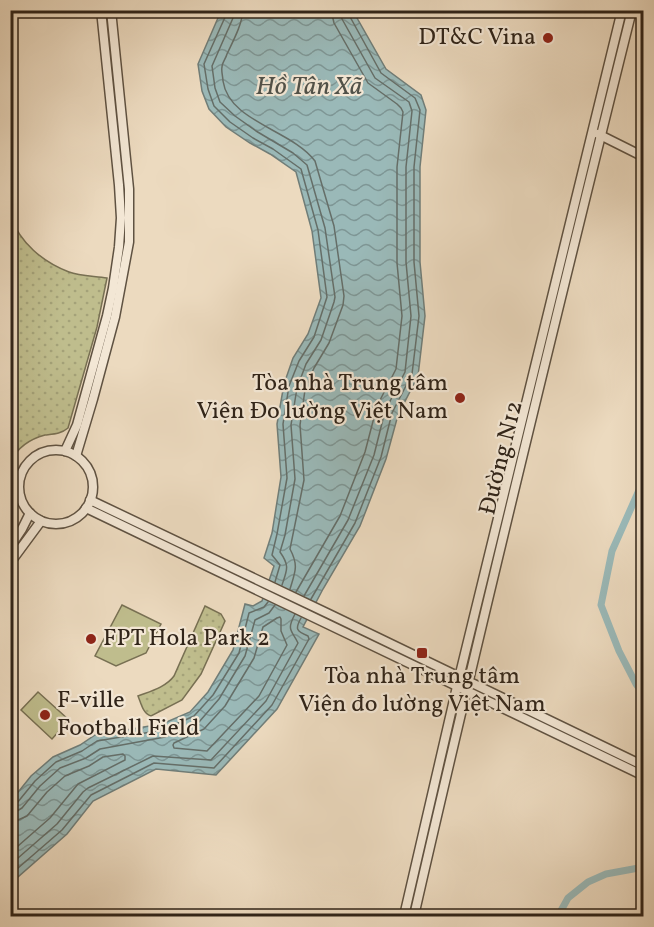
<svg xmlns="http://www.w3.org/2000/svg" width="654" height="927" font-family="Vollkorn,serif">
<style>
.grass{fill:url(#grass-dots);stroke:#787053;stroke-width:1.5}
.garden{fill:#bfbd8d;stroke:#787053;stroke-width:1.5}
.water{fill:url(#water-waves);stroke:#707d78;stroke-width:1.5}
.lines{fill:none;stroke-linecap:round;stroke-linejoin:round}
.shore{stroke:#656e68;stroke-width:1.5}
.canal{stroke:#9ab9b8;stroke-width:7}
.minor-casing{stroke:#5f5242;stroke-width:11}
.minor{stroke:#f3e7d5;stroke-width:8}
.poi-dot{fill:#8f2418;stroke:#f3e7d5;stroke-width:2}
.labels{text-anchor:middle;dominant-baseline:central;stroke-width:4.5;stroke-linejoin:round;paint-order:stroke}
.poi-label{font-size:24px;fill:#302419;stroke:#f3e7d5;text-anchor:end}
.street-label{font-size:24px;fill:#302419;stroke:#f3e7d5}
.water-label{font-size:26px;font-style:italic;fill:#505149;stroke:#f3e7d5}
</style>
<defs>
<pattern id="grass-dots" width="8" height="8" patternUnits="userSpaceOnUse" patternTransform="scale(1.5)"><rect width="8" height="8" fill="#bfbd8d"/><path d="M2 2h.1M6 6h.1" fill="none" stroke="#a4a279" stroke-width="1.8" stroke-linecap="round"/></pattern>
<pattern id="water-waves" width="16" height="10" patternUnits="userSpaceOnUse" patternTransform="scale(1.5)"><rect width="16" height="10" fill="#9ab9b8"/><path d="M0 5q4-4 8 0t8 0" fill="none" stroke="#7e9695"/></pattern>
</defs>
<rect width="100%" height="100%" fill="#ecdabf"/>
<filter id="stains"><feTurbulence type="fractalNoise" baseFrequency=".00333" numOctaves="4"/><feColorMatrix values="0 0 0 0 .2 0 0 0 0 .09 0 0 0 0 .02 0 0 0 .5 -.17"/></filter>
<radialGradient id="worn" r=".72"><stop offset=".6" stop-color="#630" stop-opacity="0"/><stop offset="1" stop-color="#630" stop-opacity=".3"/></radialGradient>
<g class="grass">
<path d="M11,217C20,243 43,262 69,272C80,276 95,276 107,278L97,327L68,428C61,434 54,434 45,435C30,439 18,447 11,461Z"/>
<path d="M205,606L221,614L225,621L201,674L182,700L151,716C143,714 141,703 138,696C151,691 166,687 174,676Z"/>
</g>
<g class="garden">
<polygon points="122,605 161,624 146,653 116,666 95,656"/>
<polygon points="38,692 69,720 52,739 21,710"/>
</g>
<polygon class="water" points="221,11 353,11 386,69 421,95 426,110 420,167 420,262 425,316 418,376 398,415 386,459 360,526 323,589 303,627 319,634 277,709 216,775 156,769 93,801 67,834 11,883 11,801 31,776 53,757 80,745 95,735 162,724 190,712 208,692 233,650 245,604 253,606 262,601 274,566 264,558 272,533 281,477 277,424 284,384 293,358 308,334 321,298 312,231 296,172 270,154 250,143 226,127 209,109 202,91 198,64"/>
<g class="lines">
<g class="shore">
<polyline points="226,10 226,15 204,64 208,89 214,106 230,122 253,138 273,149 301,169 318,230 327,297 314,337 299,361 289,386 283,424 287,478 277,534 272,555 280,565 275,582"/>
<path d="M234,10L233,18L212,66L215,88L220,102L235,116L256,131L293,153L307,165L325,228L335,297L334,302L321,340L306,364L297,388L291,425L295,479L285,535L280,552C290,566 287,570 282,585"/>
<path d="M243,10C242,25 233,41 227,54C226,58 222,63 222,67C221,71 223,77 223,81C229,122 292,130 315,161L334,226L344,296L343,305L329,343L314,368L305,390L300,425L304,480L290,549C299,566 295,572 290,589"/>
<polyline points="296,592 340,516 365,452 377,406 396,369 402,316 397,263 397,167 403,112 401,108 397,104 368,83 334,23 331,10"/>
<polyline points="304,596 348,520 374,455 385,411 405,372 411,316 406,262 406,167 412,111 409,102 375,78 342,19 341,10"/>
<polyline points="311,599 355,523 381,457 392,413 412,374 419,316 414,262 414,167 420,110 415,98 381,73 349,15 348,10"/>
<polygon points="277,618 280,617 281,619 281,631 287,645 259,696 207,751 174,748 173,745 174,743 204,729 225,706 254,658 263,627"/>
<polyline points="10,805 17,803 35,781 56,762 82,751 97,741 163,730 194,716 213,695 239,653 249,613 264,607 268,602"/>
<polyline points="10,812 17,811 22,808 40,786 60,768 86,758 100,749 165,737 199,722 219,699 245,656 255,620 269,613 275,605"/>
<polyline points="10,821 18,820 27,816 47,792 65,776 89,766 103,757 123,754 125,756 125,760 78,784 50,818 10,853"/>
<path d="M10,865L57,824L83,792L88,788L153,756L211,760L266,701L298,643C292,630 286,631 295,614"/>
<path d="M10,875L62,830L91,795L154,763L214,768L272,705L309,639L308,636C296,631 295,629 301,618"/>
</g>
<g class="canal">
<polyline points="644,479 612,551 601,605 619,651 636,684 644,694"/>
<polyline points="558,916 568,898 588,882 606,874 644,867"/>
</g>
<g class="minor-casing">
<g id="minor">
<polyline points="598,134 644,157"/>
<circle cx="56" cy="487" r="37"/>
<polyline points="65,451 77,425 107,316 113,288 119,247 121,218 119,185 101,10"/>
<polyline points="76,456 93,399 115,317 129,242 129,189 111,10"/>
<polyline points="90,500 329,614 644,766"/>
<polyline points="86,508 644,776"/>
<polyline points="10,547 22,529 30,513"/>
<polyline points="10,563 41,521"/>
<polyline points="404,916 459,678 622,10"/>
<path d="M414,916C483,614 557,312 632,10"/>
</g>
</g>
<use href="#minor" class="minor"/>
</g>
<g class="poi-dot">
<circle cx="548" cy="38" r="6"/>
<circle cx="460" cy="398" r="6"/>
<circle cx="91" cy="639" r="6"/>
<rect x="416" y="647" width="12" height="12" rx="3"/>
<circle cx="45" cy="715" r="6"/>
</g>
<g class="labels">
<g class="poi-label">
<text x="536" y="38">DT&amp;C Vina</text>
<text x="448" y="384">Tòa nhà Trung tâm<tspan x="448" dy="28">Viện Đo lường Việt Nam</tspan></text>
<text x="103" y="639" text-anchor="start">FPT Hola Park 2</text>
<text x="422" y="677" text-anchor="middle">Tòa nhà Trung tâm<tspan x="422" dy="28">Viện đo lường Việt Nam</tspan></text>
<text x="57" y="701" text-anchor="start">F-ville<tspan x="57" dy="28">Football Field</tspan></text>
</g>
<g class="street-label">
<text transform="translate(502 458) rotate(-76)">Đường N12</text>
</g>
<g class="water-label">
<text x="309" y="87">Hồ Tân Xã</text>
</g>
</g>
<rect width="654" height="927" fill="none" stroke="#ecdabf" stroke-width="36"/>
<rect x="12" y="12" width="630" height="903" fill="none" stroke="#302419" stroke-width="3"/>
<rect x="18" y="18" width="618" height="891" fill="none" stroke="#302419" stroke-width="1.5"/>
<rect width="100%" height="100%" filter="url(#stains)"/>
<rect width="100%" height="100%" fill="url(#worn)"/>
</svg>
